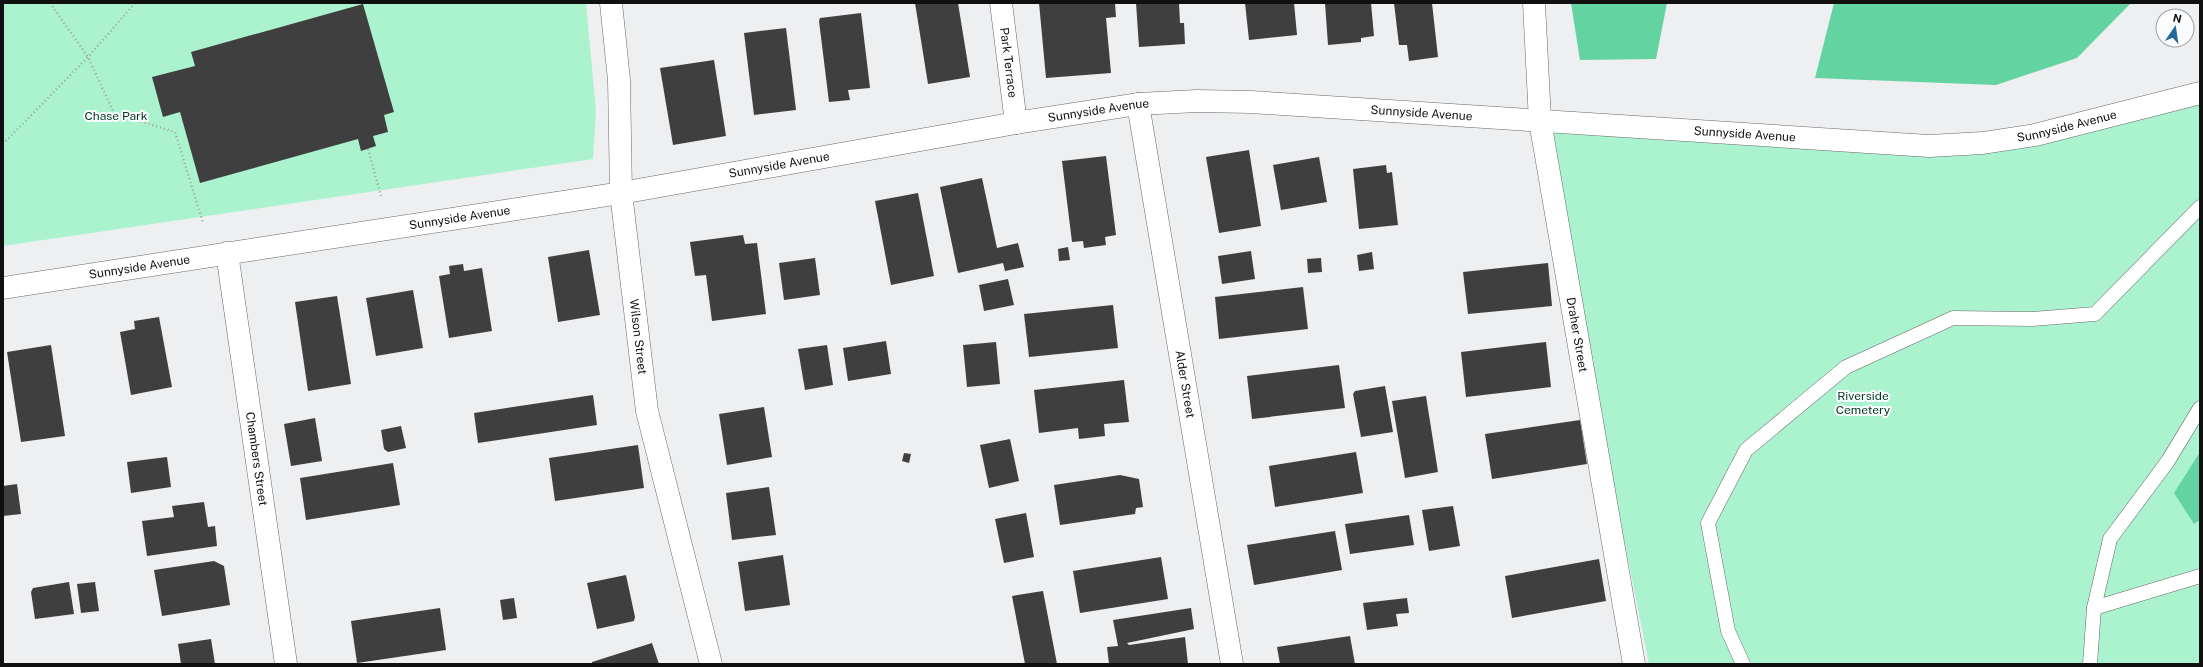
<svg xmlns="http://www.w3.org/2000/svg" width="2203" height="667" font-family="'Public Sans',sans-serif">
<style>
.green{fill:#abf3cf}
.forest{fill:#64d3a2}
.building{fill:#403f40}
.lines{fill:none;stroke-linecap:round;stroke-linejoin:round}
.service-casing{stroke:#676869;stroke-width:15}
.minor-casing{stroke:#676869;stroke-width:23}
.tertiary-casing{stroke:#676869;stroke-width:23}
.path{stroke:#9fa0a1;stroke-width:2.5;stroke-dasharray:1 3;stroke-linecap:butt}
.service{stroke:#fff;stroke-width:14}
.minor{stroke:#fff;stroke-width:22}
.tertiary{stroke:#fff;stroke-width:22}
.labels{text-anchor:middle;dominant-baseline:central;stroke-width:4;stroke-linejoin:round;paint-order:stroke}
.street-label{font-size:12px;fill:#101010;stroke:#fbfcfe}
.park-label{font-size:12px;fill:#033623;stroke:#fbfcfe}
</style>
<rect width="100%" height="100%" fill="#eeeff1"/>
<g class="green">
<polygon points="3,3 586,3 596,111 593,159 3,246"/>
<polygon points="2200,91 2200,664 1649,664 1540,121 1983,143"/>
</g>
<g class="forest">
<polygon points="1571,3 1667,3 1656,59 1580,60"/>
<polygon points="1834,3 2131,3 2077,58 1996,85 1815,78"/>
<polygon points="2200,452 2200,520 2194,524 2174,493"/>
</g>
<g class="building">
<polygon points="915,3 958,3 970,77 928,84"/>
<polygon points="1039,3 1115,3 1116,17 1106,18 1111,73 1046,78"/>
<polygon points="1136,3 1179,3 1180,23 1184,23 1185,44 1139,47"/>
<polygon points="1245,3 1294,3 1297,35 1249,40"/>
<polygon points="1325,3 1371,3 1374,36 1361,38 1361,42 1328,45"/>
<polygon points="1394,3 1432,3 1438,57 1409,61 1407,45 1399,45"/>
<polygon points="363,4 394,112 384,115 388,132 373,136 376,146 361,151 358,139 200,183 180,112 163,117 152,77 195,66 191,52"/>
<polygon points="861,13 870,88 848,90 850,100 829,102 819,21 820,18"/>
<polygon points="786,28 796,110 754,115 744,33"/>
<polygon points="714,60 726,136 673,145 660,68"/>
<polygon points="1249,150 1261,226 1219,233 1206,157"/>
<polygon points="1106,156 1116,235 1105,237 1106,245 1084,248 1083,241 1072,242 1062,161"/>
<polygon points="1319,157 1327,202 1281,210 1273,165"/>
<polygon points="1386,165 1387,173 1392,172 1398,225 1359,229 1353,169"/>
<polygon points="982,178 997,248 1018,243 1024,267 1005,271 1003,263 958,273 940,187"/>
<polygon points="918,193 934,276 891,285 875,201"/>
<polygon points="743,235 745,244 757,243 766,314 712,321 706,275 695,276 690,242"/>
<polygon points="1068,247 1070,260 1059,261 1058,249"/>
<polygon points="589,250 600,315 558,322 548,257"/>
<polygon points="1251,251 1255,279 1222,284 1218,256"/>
<polygon points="1372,252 1374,269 1359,271 1357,255"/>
<polygon points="815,258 820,295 784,300 779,263"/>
<polygon points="1321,258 1322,272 1308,273 1307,259"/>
<polygon points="1548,263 1552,306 1468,314 1463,272"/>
<polygon points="463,264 464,271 482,268 492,331 449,338 439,276 450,274 449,266"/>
<polygon points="1008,279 1014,305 984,311 979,285"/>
<polygon points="1303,287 1308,329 1219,339 1215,297"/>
<polygon points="413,290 423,348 376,356 366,298"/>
<polygon points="337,296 351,384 308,391 295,302"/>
<polygon points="1113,305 1118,348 1029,357 1024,314"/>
<polygon points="159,317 172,387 131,395 120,332 135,329 134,321"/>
<polygon points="886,341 891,374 848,381 843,348"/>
<polygon points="996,342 1000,384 967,387 963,345"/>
<polygon points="1546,342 1551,387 1466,397 1461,352"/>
<polygon points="51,345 65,436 21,442 7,352"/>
<polygon points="827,345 833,385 805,390 798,349"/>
<polygon points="1339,365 1345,408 1252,419 1247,376"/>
<polygon points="1124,380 1129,422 1104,424 1105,436 1079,439 1078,428 1039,433 1034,390"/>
<polygon points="1385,386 1393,432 1361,437 1353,394 1355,391"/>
<polygon points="593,395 597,425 478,443 474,413"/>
<polygon points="1426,396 1438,472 1405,478 1392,401"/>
<polygon points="764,407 772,457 727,465 719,414"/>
<polygon points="315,418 322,461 291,466 284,424"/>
<polygon points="1580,420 1587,464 1492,479 1485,434"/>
<polygon points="401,426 406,448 388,452 384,449 381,430"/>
<polygon points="1010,439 1019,481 989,488 980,445"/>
<polygon points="638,445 644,488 555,501 549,458"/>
<polygon points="1356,452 1363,493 1275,507 1269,466"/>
<polygon points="904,453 911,454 909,463 902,461"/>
<polygon points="167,457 171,487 131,493 127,462"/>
<polygon points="393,463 400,505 306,520 300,478"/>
<polygon points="1120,475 1139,479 1143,507 1136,508 1135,514 1060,525 1054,485"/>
<polygon points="17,484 21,514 3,516 3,486"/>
<polygon points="769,487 776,535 732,540 726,493"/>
<polygon points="204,502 208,527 215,526 217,546 147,556 142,521 174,517 172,506"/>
<polygon points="1453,506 1460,546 1429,551 1422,510"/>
<polygon points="1026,513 1034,557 1004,563 995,519"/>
<polygon points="1409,515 1414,545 1350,554 1345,524"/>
<polygon points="1335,531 1342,570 1254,585 1247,545"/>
<polygon points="783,555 790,605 745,611 738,562"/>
<polygon points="1161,557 1168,599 1080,613 1073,571"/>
<polygon points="1599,559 1606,601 1512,618 1505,576"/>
<polygon points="214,561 224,566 230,605 162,616 154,570"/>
<polygon points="626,575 635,617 634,621 597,629 587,583"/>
<polygon points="69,582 74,614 35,619 31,592 33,588"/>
<polygon points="95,582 99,611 81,613 77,584"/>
<polygon points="1043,591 1057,664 1025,664 1012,596"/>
<polygon points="514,598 517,618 503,620 500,600"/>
<polygon points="1407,598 1409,613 1396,614 1398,626 1367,630 1363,603"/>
<polygon points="440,608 446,650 357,663 351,621"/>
<polygon points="1191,608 1194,629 1127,643 1129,645 1185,637 1188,664 1109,664 1107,647 1118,646 1113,620"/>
<polygon points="1350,636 1355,664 1280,664 1277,647"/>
<polygon points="211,639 215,664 181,664 178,644"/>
<polygon points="652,643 659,664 592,664 592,662"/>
</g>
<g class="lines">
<g class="service-casing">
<g id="service">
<polyline points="2094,608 2200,576"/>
<polyline points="1743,664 1728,631 1708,523 1746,450 1846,367 1953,318 2032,319 2095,314 2200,207"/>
<polyline points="2090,664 2094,608 2110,539 2168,461 2200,408"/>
</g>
</g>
<g class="minor-casing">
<g id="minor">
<path id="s1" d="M611,3L619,80L621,193L1016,123L1138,104L1197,101L1251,102L1929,146L1983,143L2035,135L2200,93"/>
<path id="s2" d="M1001,3L1016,123"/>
<path id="s3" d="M1534,3L1540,121L1634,664"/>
<path id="s4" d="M1138,104L1232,664"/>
<path id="s5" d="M227,253L286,664"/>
</g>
</g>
<g class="tertiary-casing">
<g id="tertiary">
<path id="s6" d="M3,288L621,193L647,411L711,664"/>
</g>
</g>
<g class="path">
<polyline points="50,3 88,57 114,113 175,132 203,223"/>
<polyline points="3,144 88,57 135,3"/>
<polyline points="368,149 381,196"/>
</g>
<use href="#service" class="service"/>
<use href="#minor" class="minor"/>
<use href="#tertiary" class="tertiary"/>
</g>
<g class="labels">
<g class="street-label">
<text stroke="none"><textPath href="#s2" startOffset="60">Park Terrace</textPath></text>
<text stroke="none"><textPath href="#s1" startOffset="675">Sunnyside Avenue</textPath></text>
<text stroke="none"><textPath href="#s1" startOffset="999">Sunnyside Avenue</textPath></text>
<text stroke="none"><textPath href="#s1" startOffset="1647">Sunnyside Avenue</textPath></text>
<text stroke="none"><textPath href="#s1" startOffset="1323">Sunnyside Avenue</textPath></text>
<text stroke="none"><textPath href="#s1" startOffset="351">Sunnyside Avenue</textPath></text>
<text stroke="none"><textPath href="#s6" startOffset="462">Sunnyside Avenue</textPath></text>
<text stroke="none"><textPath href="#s6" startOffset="138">Sunnyside Avenue</textPath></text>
<text stroke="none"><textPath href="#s3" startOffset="335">Draher Street</textPath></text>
<text stroke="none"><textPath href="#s6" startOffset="770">Wilson Street</textPath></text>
<text stroke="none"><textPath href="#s4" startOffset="284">Alder Street</textPath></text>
<text stroke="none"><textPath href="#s5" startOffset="208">Chambers Street</textPath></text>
</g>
<g class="park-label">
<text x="116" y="116">Chase Park</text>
<text x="1863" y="396">Riverside<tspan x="1863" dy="14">Cemetery</tspan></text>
</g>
</g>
<rect width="2203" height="667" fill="none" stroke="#101010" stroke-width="8"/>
<g transform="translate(2175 28) rotate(13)"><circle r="19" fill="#fbfcfe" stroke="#9d9e9f"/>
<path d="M0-3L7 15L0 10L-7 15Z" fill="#22699d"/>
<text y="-6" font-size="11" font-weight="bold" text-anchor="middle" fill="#101010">N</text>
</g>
</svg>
